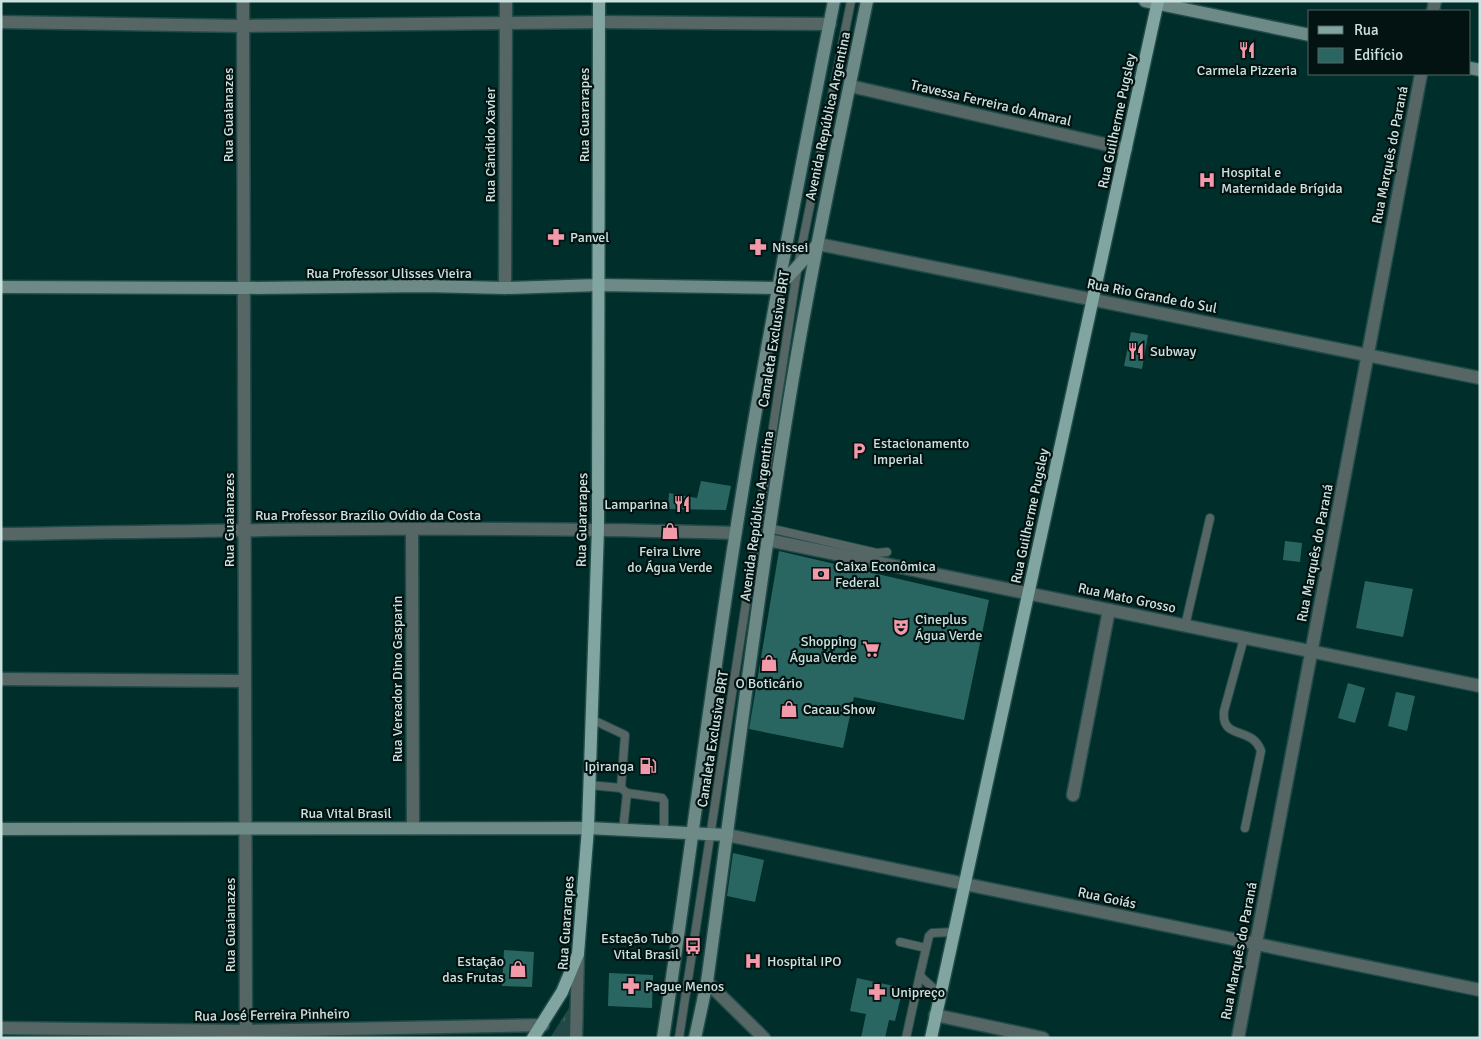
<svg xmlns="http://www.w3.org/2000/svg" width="1481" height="1039" font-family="Signika,sans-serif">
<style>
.grass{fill:url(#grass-tufts)}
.building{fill:#2a6661}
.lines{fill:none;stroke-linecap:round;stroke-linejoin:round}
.lane-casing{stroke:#214b48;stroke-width:10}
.street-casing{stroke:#214b48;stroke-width:15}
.secondary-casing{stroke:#214b48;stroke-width:15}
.primary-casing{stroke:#214b48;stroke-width:15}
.lane{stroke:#556664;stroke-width:8}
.street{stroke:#556664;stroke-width:12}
.secondary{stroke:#6e8a87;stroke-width:12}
.primary{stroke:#81a6a2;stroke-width:12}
.labels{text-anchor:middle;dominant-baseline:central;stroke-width:4.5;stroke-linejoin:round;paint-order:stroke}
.poi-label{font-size:14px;fill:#cce2df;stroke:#031312;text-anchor:start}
.street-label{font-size:14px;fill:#cce2df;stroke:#031312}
</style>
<defs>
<pattern id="grass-tufts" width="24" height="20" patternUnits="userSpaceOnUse" patternTransform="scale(1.25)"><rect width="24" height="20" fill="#234845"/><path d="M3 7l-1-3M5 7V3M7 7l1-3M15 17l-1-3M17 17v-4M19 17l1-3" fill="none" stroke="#42625f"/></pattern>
</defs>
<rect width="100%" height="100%" fill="#002e2b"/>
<polygon class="grass" points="574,1000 571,1038 550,1038"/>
<g class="building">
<polygon points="1131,332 1148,335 1142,369 1124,366"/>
<polygon points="701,481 731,486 726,510 668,509 669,493 697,498"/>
<polygon points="1285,541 1302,543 1300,562 1283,560"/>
<polygon points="779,551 989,600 964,720 854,697 843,748 749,729"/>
<polygon points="1365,581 1413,589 1403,637 1356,628"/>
<polygon points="1348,683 1365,688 1355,723 1338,718"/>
<polygon points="1396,692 1415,696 1407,731 1388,726"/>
<polygon points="733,853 764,860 755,902 727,896"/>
<polygon points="504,950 534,952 532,987 502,986"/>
<polygon points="609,973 653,975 652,1008 608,1006"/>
<polygon points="857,978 903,988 895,1021 889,1020 885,1038 861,1038 866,1014 850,1011"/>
</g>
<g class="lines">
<g class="lane-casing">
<g id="lane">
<polyline points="769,528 877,553 887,552"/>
<polyline points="1185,626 1210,518"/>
<path d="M1244,638L1224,711C1221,741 1252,725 1261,751L1245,828"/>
<polyline points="591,719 625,735 621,788 627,793 662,798 664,801 664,831"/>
<polyline points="589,785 621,788"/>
<polyline points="623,830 627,793"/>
<polyline points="900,942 926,948"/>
<polyline points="940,994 922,978 920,974 929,936 932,933 954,932"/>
<polyline points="679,1038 798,265 851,1"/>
<polyline points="906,1038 920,974"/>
</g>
</g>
<g class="street-casing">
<g id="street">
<polyline points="243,1 246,1038"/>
<polyline points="1433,11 1435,1"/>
<polyline points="1,22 242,26 599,22 830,24"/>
<polyline points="850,86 1126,149"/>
<polyline points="818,244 1480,378"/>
<polyline points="505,288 506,1"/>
<polyline points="412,530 413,828"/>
<path d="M1,534C246,530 491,525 735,533"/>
<polyline points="768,540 1480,686"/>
<polyline points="1,679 244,681"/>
<polyline points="1073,795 1109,610"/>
<polyline points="727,835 1480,990"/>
<polyline points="707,982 764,1038"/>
<polyline points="935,1015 1043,1038"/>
<polyline points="1,1028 246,1031 543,1025"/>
<polyline points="576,1038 578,954"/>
<polyline points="1238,1038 1421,74"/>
</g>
</g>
<g class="secondary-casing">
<g id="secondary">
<polyline points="1145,1 1310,35"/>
<polyline points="1470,68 1480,70"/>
<polyline points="1,287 243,288 425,286 505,288 599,285 778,288 817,245"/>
<polyline points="1,829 588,828 727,835"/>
<path d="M663,1038C689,869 709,699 736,531C764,353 799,177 834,1"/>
<path d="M695,1038L707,982C733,791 757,599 788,408C810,272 839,137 867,1"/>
</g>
</g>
<g class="primary-casing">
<g id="primary">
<polyline points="533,1038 562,992 578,954 588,828 598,528 599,1"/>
<polyline points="931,1038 1158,1"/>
</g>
</g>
<use href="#lane" class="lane"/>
<use href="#street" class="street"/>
<use href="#secondary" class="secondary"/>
<use href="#primary" class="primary"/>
</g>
<defs>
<g id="restaurant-bare" transform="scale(1.35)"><path d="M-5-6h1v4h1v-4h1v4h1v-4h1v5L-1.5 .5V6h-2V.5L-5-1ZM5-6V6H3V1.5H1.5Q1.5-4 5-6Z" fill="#f39aaa" stroke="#031312" stroke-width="2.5" paint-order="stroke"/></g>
<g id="hospital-bare" transform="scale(1.35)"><path d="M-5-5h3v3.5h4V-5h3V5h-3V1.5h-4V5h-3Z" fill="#f39aaa" stroke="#031312" stroke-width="2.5" paint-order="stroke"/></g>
<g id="pharmacy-bare" transform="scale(1.35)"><path d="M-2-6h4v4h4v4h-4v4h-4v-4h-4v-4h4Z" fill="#f39aaa" stroke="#031312" stroke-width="2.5" paint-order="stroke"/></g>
<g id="parking-bare" transform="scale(1.35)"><path d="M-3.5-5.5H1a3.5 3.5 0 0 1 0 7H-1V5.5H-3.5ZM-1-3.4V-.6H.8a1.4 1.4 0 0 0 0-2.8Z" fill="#f39aaa" stroke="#031312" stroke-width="2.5" paint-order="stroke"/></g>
<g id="shop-bare" transform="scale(1.35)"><path d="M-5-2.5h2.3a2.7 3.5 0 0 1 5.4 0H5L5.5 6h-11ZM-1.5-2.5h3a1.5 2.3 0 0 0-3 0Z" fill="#f39aaa" stroke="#031312" stroke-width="2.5" paint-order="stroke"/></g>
<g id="bank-bare" transform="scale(1.35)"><path d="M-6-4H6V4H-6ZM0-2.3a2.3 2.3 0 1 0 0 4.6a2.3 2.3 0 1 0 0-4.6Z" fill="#f39aaa" stroke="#031312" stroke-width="2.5" paint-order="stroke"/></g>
<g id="theatre-bare" transform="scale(1.35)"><path d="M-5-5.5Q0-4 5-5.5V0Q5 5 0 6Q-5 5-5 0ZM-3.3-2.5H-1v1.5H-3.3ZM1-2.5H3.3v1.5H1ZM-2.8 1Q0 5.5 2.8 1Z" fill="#f39aaa" stroke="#031312" stroke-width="2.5" paint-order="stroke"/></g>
<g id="supermarket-bare" transform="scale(1.35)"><path d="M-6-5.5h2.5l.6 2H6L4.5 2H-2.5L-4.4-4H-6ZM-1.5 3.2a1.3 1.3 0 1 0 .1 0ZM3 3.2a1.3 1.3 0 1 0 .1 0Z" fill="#f39aaa" stroke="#031312" stroke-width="2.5" paint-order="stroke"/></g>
<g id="fuel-bare" transform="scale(1.35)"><path d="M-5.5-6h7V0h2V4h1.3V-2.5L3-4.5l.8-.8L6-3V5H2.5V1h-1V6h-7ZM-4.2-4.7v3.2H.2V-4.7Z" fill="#f39aaa" stroke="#031312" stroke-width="2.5" paint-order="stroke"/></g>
<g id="bus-bare" transform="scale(1.35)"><path d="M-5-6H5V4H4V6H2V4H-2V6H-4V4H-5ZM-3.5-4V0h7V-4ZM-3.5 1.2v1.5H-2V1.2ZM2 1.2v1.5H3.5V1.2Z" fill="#f39aaa" stroke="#031312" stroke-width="2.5" paint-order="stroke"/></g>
</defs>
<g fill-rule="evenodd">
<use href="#restaurant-bare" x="1247" y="50"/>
<use href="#hospital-bare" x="1207" y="180"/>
<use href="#pharmacy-bare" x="556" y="237"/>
<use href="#pharmacy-bare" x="758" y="247"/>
<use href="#restaurant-bare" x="1136" y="351"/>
<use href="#parking-bare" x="859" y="451"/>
<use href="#restaurant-bare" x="682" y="504"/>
<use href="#shop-bare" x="670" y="531"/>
<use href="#bank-bare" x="821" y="574"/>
<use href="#theatre-bare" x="901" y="627"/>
<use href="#supermarket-bare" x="871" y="649"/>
<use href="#shop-bare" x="769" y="663"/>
<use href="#shop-bare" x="789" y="709"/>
<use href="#fuel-bare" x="648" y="766"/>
<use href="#bus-bare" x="693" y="946"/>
<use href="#hospital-bare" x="753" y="961"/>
<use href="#shop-bare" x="518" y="969"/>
<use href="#pharmacy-bare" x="631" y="986"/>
<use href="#pharmacy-bare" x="877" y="992"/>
</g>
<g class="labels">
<g class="poi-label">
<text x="1247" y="70" text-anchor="middle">Carmela Pizzeria</text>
<text x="1221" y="172">Hospital e<tspan x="1221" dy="16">Maternidade Brígida</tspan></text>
<text x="570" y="237">Panvel</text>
<text x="772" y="247">Nissei</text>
<text x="1150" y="351">Subway</text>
<text x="873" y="443">Estacionamento<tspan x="873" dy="16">Imperial</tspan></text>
<text x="668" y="504" text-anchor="end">Lamparina</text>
<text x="670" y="551" text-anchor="middle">Feira Livre<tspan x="670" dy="16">do Água Verde</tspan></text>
<text x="835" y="566">Caixa Econômica<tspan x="835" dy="16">Federal</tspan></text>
<text x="915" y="619">Cineplus<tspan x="915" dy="16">Água Verde</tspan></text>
<text x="857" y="641" text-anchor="end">Shopping<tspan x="857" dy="16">Água Verde</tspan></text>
<text x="769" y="683" text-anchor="middle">O Boticário</text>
<text x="803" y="709">Cacau Show</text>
<text x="634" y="766" text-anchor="end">Ipiranga</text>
<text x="679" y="938" text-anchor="end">Estação Tubo<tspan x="679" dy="16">Vital Brasil</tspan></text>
<text x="504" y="961" text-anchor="end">Estação<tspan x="504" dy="16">das Frutas</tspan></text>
<text x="767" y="961">Hospital IPO</text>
<text x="645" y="986">Pague Menos</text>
<text x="891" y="992">Unipreço</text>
</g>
<g class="street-label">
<text transform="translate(991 103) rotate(13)">Travessa Ferreira do Amaral</text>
<text transform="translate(228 115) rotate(-90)">Rua Guaianazes</text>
<text transform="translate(584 115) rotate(-90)">Rua Guararapes</text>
<text transform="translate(828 116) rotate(-78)">Avenida República Argentina</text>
<text transform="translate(1117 121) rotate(-78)">Rua Guilherme Pugsley</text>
<text transform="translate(490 145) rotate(-90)">Rua Cândido Xavier</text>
<text transform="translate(1390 155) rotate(-79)">Rua Marquês do Paraná</text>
<text x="389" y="273">Rua Professor Ulisses Vieira</text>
<text transform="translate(1152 296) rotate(11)">Rua Rio Grande do Sul</text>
<text transform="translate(774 339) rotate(-81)">Canaleta Exclusiva BRT</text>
<text x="368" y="515">Rua Professor Brazílio Ovídio da Costa</text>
<text transform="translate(757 516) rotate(-82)">Avenida República Argentina</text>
<text transform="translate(1030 516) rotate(-78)">Rua Guilherme Pugsley</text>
<text transform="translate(229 520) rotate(-90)">Rua Guaianazes</text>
<text transform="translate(582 520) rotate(-89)">Rua Guararapes</text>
<text transform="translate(1315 553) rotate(-79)">Rua Marquês do Paraná</text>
<text transform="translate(1127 598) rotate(12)">Rua Mato Grosso</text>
<text transform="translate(397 679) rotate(-90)">Rua Vereador Dino Gasparin</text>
<text transform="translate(713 739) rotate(-81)">Canaleta Exclusiva BRT</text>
<text x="346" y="813">Rua Vital Brasil</text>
<text transform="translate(1107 898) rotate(12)">Rua Goiás</text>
<text transform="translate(566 923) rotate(-86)">Rua Guararapes</text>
<text transform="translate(230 925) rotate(-90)">Rua Guaianazes</text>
<text transform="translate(1239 951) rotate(-79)">Rua Marquês do Paraná</text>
<text transform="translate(272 1015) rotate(-1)">Rua José Ferreira Pinheiro</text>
</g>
</g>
<rect width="1481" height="1039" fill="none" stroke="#cce2df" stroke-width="5"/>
<rect x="1308" y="10" width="162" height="65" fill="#031312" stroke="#536664"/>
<rect x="1318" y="26" width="25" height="8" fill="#81a6a2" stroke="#536664"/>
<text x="1354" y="35" font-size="15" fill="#cce2df">Rua</text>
<rect x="1318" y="48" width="25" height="15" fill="#2a6661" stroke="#536664"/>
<text x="1354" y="60" font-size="15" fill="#cce2df">Edifício</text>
</svg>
